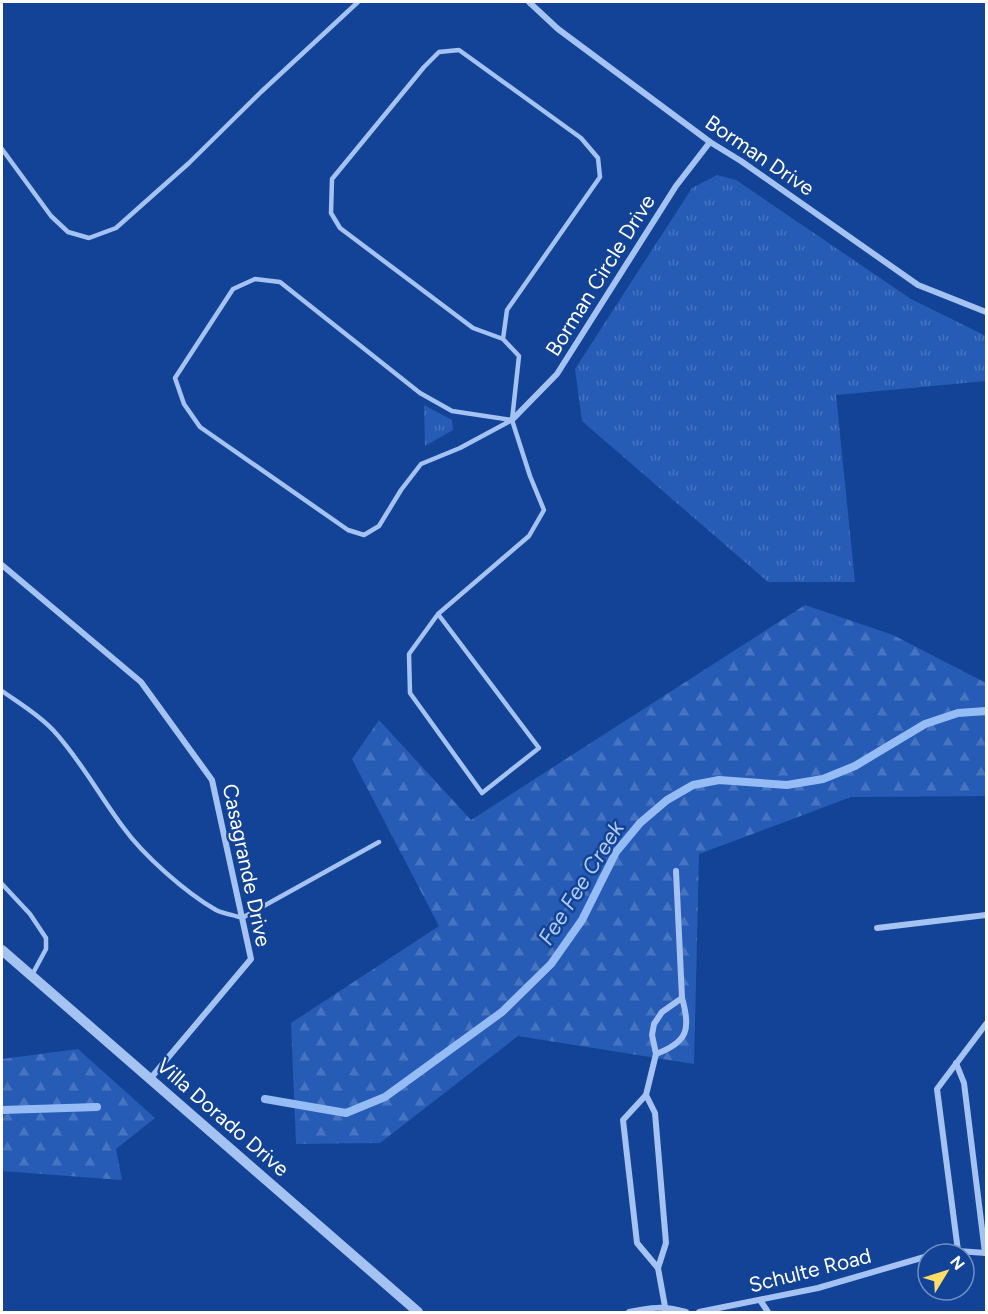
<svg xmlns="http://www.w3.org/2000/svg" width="988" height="1314" font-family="Figtree,sans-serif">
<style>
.grass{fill:url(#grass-tufts)}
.forest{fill:url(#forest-firs)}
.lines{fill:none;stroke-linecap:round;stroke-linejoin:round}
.stream{stroke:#96bcf5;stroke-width:8}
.service{stroke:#a4c2f2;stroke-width:4.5}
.minor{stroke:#a4c2f2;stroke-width:6}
.tertiary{stroke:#a4c2f2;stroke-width:10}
.labels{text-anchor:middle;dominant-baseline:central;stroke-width:5;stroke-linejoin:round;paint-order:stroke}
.street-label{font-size:21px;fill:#fff;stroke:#134396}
.water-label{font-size:22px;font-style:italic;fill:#b1ccf9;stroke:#134396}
</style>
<defs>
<pattern id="grass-tufts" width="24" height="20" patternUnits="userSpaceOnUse" patternTransform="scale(1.5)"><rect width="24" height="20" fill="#265cb5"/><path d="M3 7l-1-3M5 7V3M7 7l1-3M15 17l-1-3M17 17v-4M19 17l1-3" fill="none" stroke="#4774c0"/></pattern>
<pattern id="forest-firs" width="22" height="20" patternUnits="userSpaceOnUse" patternTransform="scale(1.5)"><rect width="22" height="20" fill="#265cb5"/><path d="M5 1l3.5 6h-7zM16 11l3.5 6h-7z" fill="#4774c0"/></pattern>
</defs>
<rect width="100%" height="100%" fill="#134396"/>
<g class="grass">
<polygon points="717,175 736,180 911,299 986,336 986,381 836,395 855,582 768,582 582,421 575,369 692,188"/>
<polygon points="424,405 452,420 453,430 425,446"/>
</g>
<g class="forest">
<polygon points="805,605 893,635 986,683 986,796 851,797 699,854 694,1064 518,1036 380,1143 296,1144 291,1023 439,926 352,759 379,720 471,820"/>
<polygon points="78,1049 155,1118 116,1149 122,1180 2,1171 2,1059"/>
</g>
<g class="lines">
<g class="stream">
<polyline points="265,1099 346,1113 385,1097 502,1012 551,964 582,920 616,852 640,823 667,800 693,785 719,780 787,785 823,779 855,766 925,724 958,713 986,711"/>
<polyline points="2,1110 97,1107"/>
</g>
<g class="service">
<polyline points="2,149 51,216 68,232 89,238 116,228 189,163 261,92 358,2"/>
<polygon points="255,279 280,282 420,393 452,411 512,420 460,448 421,464 401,490 379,526 364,535 348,530 200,427 184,404 175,378 233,289"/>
<polyline points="438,614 539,748 482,793 410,693 409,654 438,614 529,536 544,510 530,476 512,420 519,356 503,339 507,310 600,177 598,158 581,138 459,50 439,52 424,67 332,179 331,213 340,228 473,328 503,339"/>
<path d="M2,691C19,703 38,714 53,730C80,759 99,795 123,827C143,855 186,893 216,910C224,914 234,915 242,918L379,842"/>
<polyline points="2,884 30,914 46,938 46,949 32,975"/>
</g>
<g class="minor">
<polyline points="529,2 558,29 710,142 741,161 918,285 986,312"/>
<polyline points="512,420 557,374 676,186 710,142"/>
<polyline points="2,565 141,682 212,780 251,959 150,1079"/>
<polyline points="877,928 986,915"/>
<path d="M656,1054C688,1042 691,1029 682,998L676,871"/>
<polyline points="956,1063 964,1083 985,1253"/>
<polyline points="646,1095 655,1113 666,1243 658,1268 666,1312"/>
<polyline points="958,1251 937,1089 986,1024"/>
<polyline points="939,1254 958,1251 986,1253"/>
<polyline points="658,1268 637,1243 623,1120 646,1095 656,1054 652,1035 654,1024 662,1012 682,998"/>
<polyline points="760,1300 768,1312"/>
<path d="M629,1312C651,1307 664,1306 686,1312"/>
<polyline points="699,1312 818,1288 928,1256"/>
</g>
<polyline class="tertiary" points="2,950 418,1312"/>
</g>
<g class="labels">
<g class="street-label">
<text transform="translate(760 155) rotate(34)">Borman Drive</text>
<text transform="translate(600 275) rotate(-58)">Borman Circle Drive</text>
<text transform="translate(247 865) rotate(78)">Casagrande Drive</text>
<text transform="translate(223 1117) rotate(41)">Villa Dorado Drive</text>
<text transform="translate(810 1270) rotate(-14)">Schulte Road</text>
</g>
<g class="water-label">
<text transform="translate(581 883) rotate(-58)">Fee Fee Creek</text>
</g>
</g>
<rect width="988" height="1314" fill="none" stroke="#ffffff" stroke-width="6"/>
<g transform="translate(946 1272) rotate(52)"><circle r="28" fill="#134396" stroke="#718ec0" stroke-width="1.5"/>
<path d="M0-4.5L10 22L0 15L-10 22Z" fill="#ffde66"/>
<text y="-9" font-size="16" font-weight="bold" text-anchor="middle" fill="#ffffff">N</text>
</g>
</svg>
